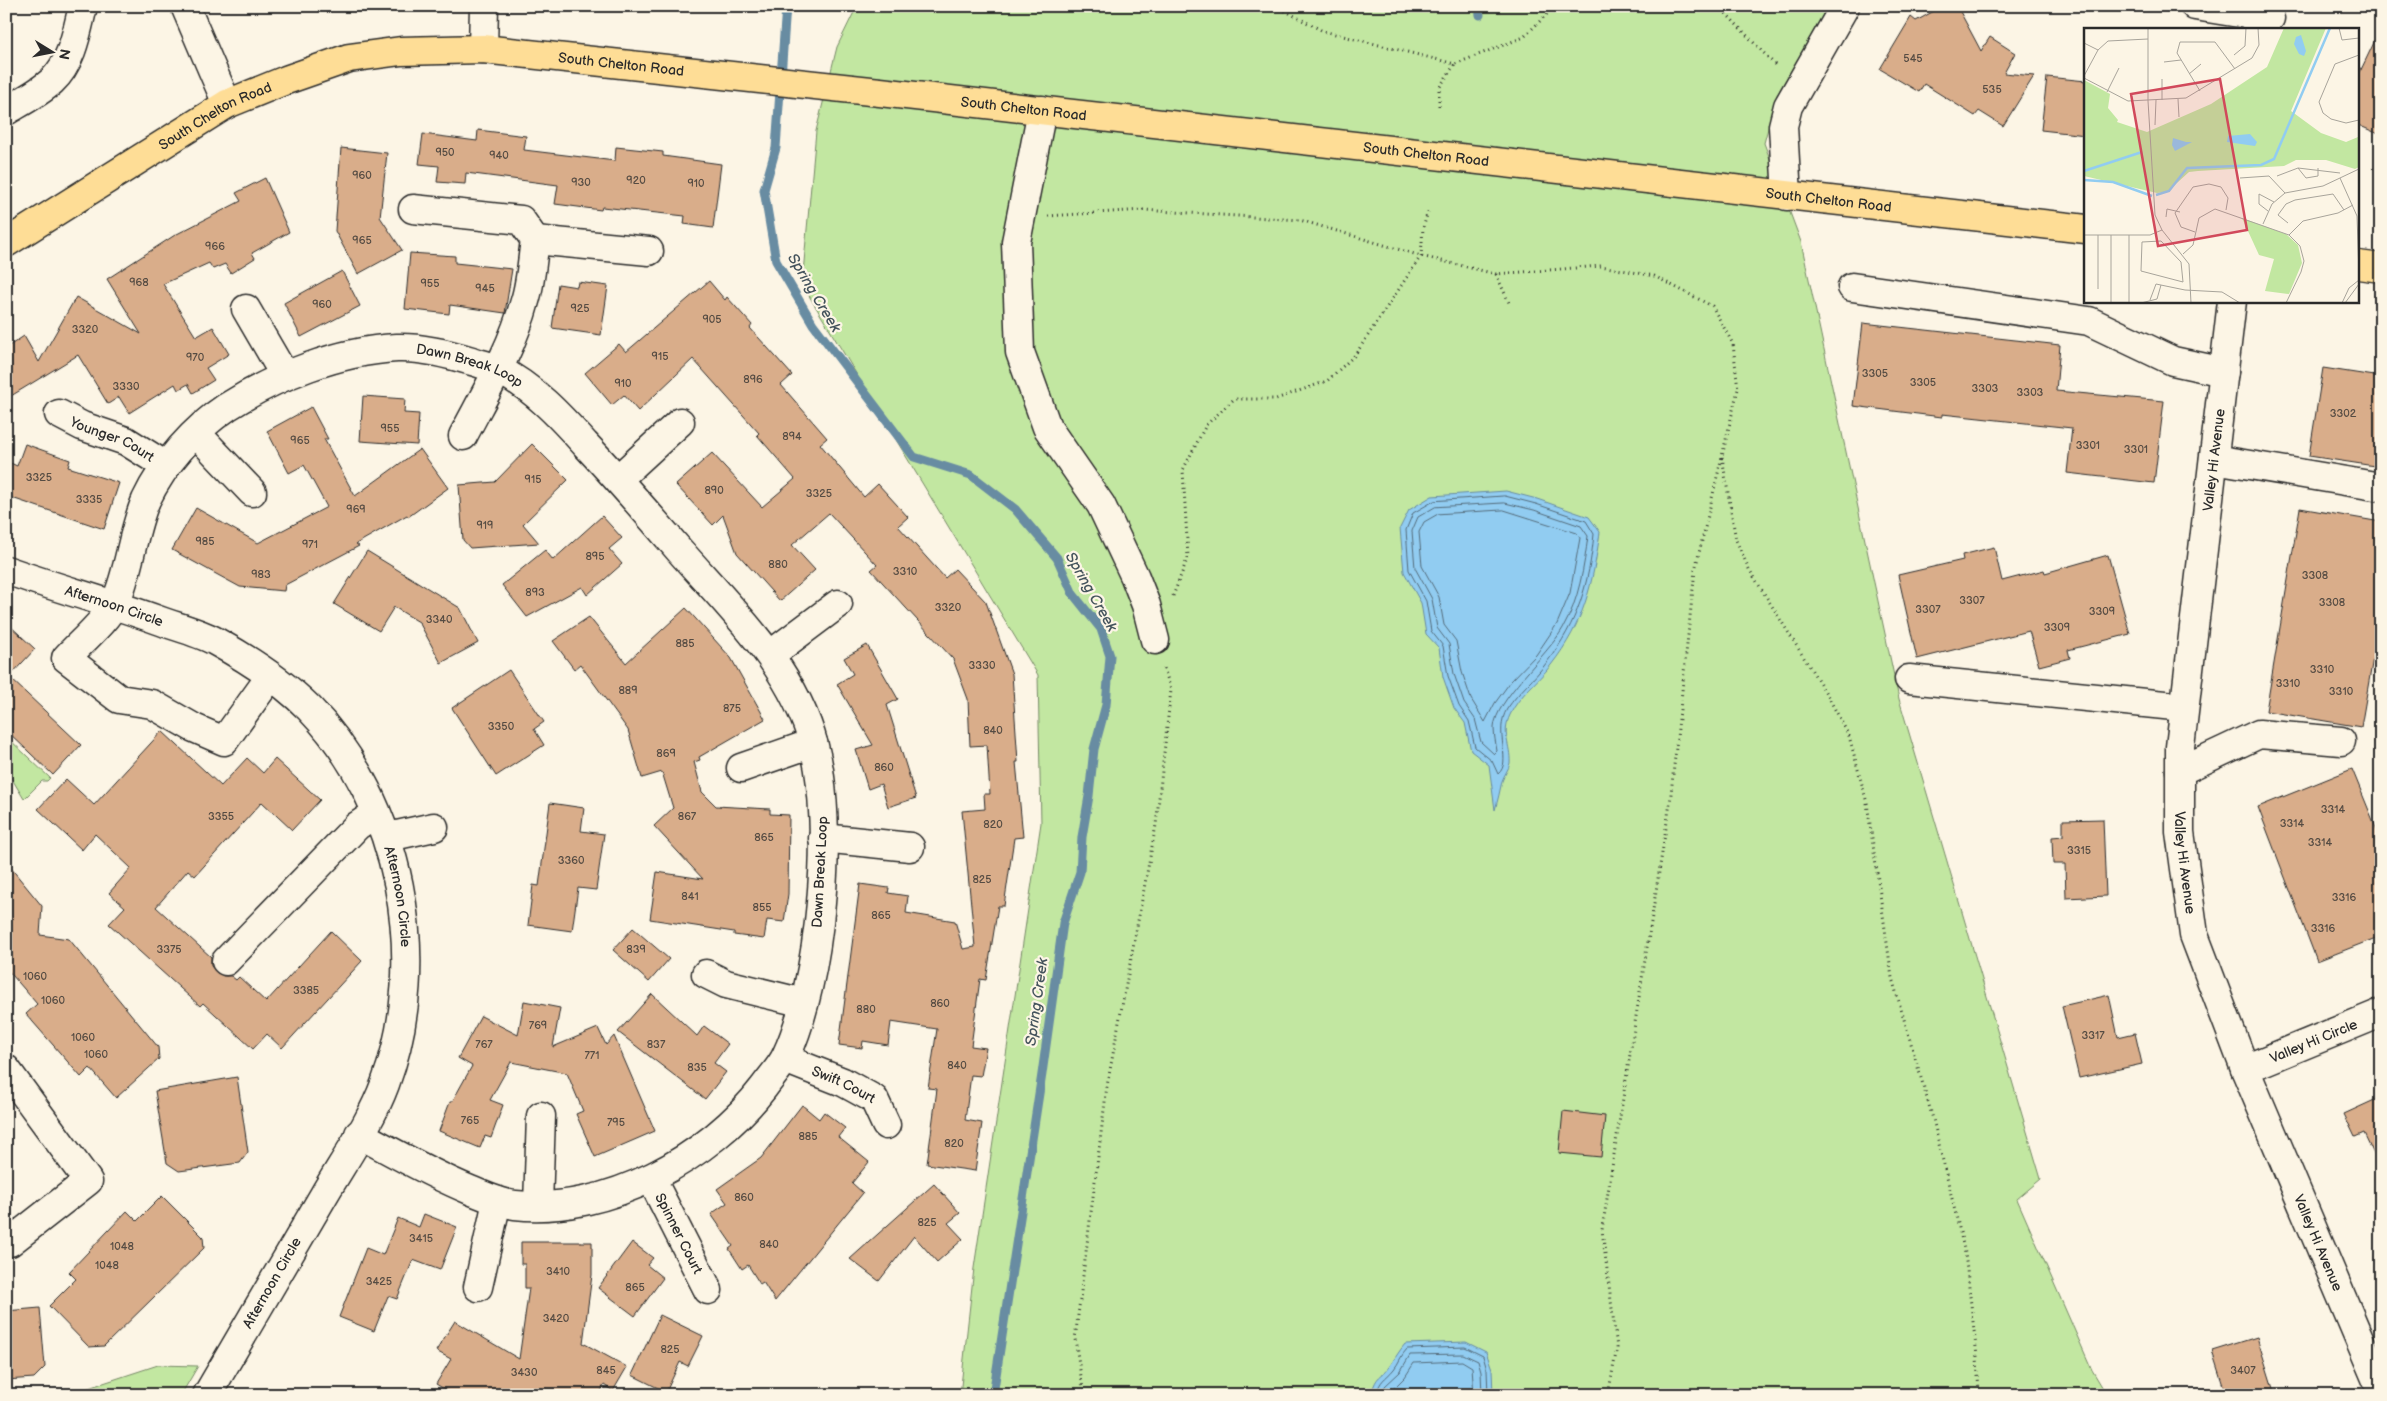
<svg xmlns="http://www.w3.org/2000/svg" width="2387" height="1401" font-family="'Balsamiq Sans',sans-serif">
<style>
.green{fill:#c2e7a1;stroke:#768966}
.water{fill:#91ccf1;stroke:#688ca2}
.lines{fill:none;stroke-linecap:round;stroke-linejoin:round}
.shore{stroke:#546b7a;stroke-width:1}
.stream{stroke:#688ca2;stroke-width:9}
.building{fill:#d9ad8a;stroke:#2b2b2b}
.minor-casing{stroke:#2b2b2b;stroke-width:31}
.major-casing{stroke:#2b2b2b;stroke-width:31}
.path{stroke:#2b2b2b;stroke-width:3;stroke-dasharray:1 4;stroke-linecap:butt}
.minor{stroke:#fcf5e5;stroke-width:28}
.major{stroke:#fedd96;stroke-width:28}
.labels{text-anchor:middle;dominant-baseline:central;stroke-width:4.5;stroke-linejoin:round;paint-order:stroke}
.number-label{font-size:11px;fill:#564c43}
.street-label{font-size:14px;fill:#2b2b2b;stroke:#fcf5e5}
.water-label{font-size:15px;font-style:italic;fill:#44535c;stroke:#fcf5e5}
.inset-river{fill:none;stroke:#91ccf1;stroke-width:2.5}
.inset-road{fill:none;stroke:#a8a49b;stroke-width:1}
.view{fill:#d1495b;fill-opacity:0.15;stroke:#d1495b;stroke-width:2.5}
.inset-edge{fill:none;stroke:#2b2b2b;stroke-width:2.5}
</style>
<rect width="100%" height="100%" fill="#fcf5e5"/>
<filter id="ink" filterUnits="userSpaceOnUse"><feTurbulence type="fractalNoise" baseFrequency=".02" numOctaves="2"/><feDisplacementMap in="SourceGraphic" scale="10" xChannelSelector="R" yChannelSelector="G"/><feConvolveMatrix kernelMatrix="1 2 1 2 8 2 1 2 1" color-interpolation-filters="sRGB"/></filter>
<g filter="url(#ink)">
<g class="green">
<polygon points="857,6 1828,6 1777,95 1764,143 1801,242 1899,699 2041,1179 2017,1199 2092,1370 2107,1395 960,1395 974,1268 1041,823 1038,675 802,284 816,131 837,47"/>
<polygon points="6,736 50,778 47,781 42,781 24,799 6,769"/>
<polygon points="158,1365 198,1366 181,1395 67,1395"/>
</g>
<g class="water">
<path d="M1506,491L1537,499L1589,517L1600,532C1593,584 1584,623 1551,665C1538,682 1519,695 1510,715C1501,734 1511,745 1510,763C1509,769 1504,775 1502,781C1500,790 1498,800 1495,810L1489,765L1471,751L1465,723L1454,708L1443,677L1439,648L1426,634L1421,603L1404,572L1400,528L1409,510L1432,496Z"/>
<path d="M1466,1342L1486,1352L1492,1369L1493,1395H1371C1377,1372 1381,1380 1391,1364C1396,1357 1399,1351 1405,1344Z"/>
</g>
<g class="lines">
<g class="shore">
<path d="M1505,496L1536,504L1586,521L1594,534C1589,584 1578,622 1547,662C1535,679 1519,691 1507,709C1493,732 1513,762 1498,774L1492,761L1475,747L1469,721L1459,706L1448,676L1443,646L1431,631L1426,601L1409,570L1406,530L1413,513L1434,501Z"/>
<path d="M1505,503L1534,510L1581,526L1588,536C1584,567 1579,600 1563,628C1548,655 1495,700 1494,728C1494,736 1496,744 1497,751L1494,754L1481,742L1475,719L1464,703L1454,674L1449,644L1437,628L1432,599L1415,568L1412,531L1418,517L1435,507Z"/>
<polygon points="1504,510 1577,533 1580,538 1570,593 1557,624 1536,655 1511,681 1495,703 1485,722 1471,699 1462,672 1456,641 1444,625 1439,597 1422,566 1419,532 1424,522 1438,514"/>
<path d="M1376,1395C1380,1379 1385,1380 1394,1369C1399,1363 1401,1355 1407,1349L1465,1347L1483,1356L1487,1370L1488,1395"/>
<polyline points="1383,1395 1385,1386 1400,1372 1410,1355 1463,1354 1478,1361 1481,1372 1482,1395"/>
<polyline points="1391,1395 1392,1390 1405,1377 1414,1363 1462,1361 1472,1367 1474,1395"/>
</g>
<g class="stream">
<polyline points="786,6 776,148 764,190 776,261 813,324 914,457 971,475 1015,509 1057,558 1073,594 1101,629 1110,656 1106,705 1094,749 1089,796 1082,837 1080,872 1063,923 1042,1074 993,1395"/>
<polyline points="1479,6 1480,15"/>
</g>
</g>
<g class="building">
<polygon points="1943,6 1957,6 1981,51 1990,37 2015,53 2004,73 2034,76 2003,126 1979,111 1975,116 1924,84 1919,92 1880,69 1911,17 1916,21"/>
<polygon points="2381,28 2381,135 2358,125 2358,76"/>
<polygon points="2047,77 2086,81 2086,135 2041,130"/>
<polygon points="478,130 526,136 524,150 615,161 616,147 663,152 663,156 721,164 713,228 684,224 685,216 602,207 601,210 555,204 558,185 466,173 465,184 437,182 439,166 419,164 423,134 477,141"/>
<polygon points="341,148 387,153 380,217 402,250 358,274 335,231"/>
<polygon points="265,178 289,232 252,253 255,258 231,273 225,264 213,269 209,263 163,284 196,337 213,327 229,354 206,368 214,380 193,393 188,384 178,390 175,384 129,413 119,397 108,404 78,355 6,399 6,348 24,336 39,362 76,297 141,334 107,279 175,235 241,201 236,193"/>
<polygon points="410,253 455,256 455,263 512,269 505,313 450,305 449,314 405,309"/>
<polygon points="342,271 360,306 301,337 284,303"/>
<polygon points="709,281 725,300 727,297 752,325 750,328 792,375 781,385 827,438 820,444 864,497 878,484 908,517 898,526 945,578 955,569 986,602 1012,674 1018,762 1016,762 1023,837 1014,838 1004,906 998,906 986,980 980,979 971,1046 986,1048 981,1076 971,1075 965,1120 982,1123 975,1171 927,1164 937,1089 928,1088 937,1029 891,1022 888,1045 863,1041 862,1048 839,1045 860,884 889,888 888,893 908,896 906,913 955,921 963,949 975,947 962,811 985,809 984,794 990,794 987,745 970,746 968,699 953,659 871,570 877,565 829,513 792,545 815,570 780,601 737,553 723,515 713,525 676,485 712,453 762,507 795,479 757,435 759,433 693,359 638,411 624,395 612,405 585,373 619,344 626,352"/>
<polygon points="578,282 608,286 601,335 552,328 558,284 577,287"/>
<polygon points="1863,323 2060,345 2056,391 2164,401 2154,483 2067,473 2072,428 1942,414 1942,417 1853,406"/>
<polygon points="2323,368 2381,377 2381,467 2309,456"/>
<polygon points="363,396 405,399 404,413 419,414 417,445 360,441"/>
<polygon points="311,407 328,439 324,439 355,496 420,449 448,488 408,517 407,515 356,544 359,546 285,585 284,591 240,587 172,550 196,508 258,543 327,507 304,465 289,473 267,431"/>
<polygon points="25,444 70,460 68,467 119,483 104,529 6,496 6,461 17,466"/>
<polygon points="532,444 568,480 523,524 539,543 470,548 463,540 459,485 495,482"/>
<polygon points="2300,508 2381,522 2381,612 2361,727 2266,711"/>
<polygon points="602,516 622,538 609,549 622,564 587,595 582,587 527,617 502,585 545,550 553,560"/>
<polygon points="1994,547 2002,581 2044,570 2045,573 2108,555 2130,634 2068,650 2070,658 2039,666 2029,631 1917,659 1898,575 1963,560 1962,555"/>
<polygon points="367,551 460,608 478,643 441,663 419,622 394,607 379,631 334,604"/>
<polygon points="686,608 731,658 765,719 699,757 700,760 694,762 702,792 716,806 770,809 770,814 789,815 788,894 784,922 767,920 764,939 734,935 734,932 650,919 657,872 703,879 654,826 673,808 662,772 642,778 628,730 580,664 574,669 553,641 589,617 626,663"/>
<polygon points="6,622 35,649 9,677 81,745 53,775 6,730"/>
<polygon points="867,645 898,699 887,705 916,798 888,807 881,784 868,789 856,750 873,745 837,684 853,674 844,658"/>
<polygon points="509,670 544,722 534,729 544,745 496,776 452,708"/>
<polygon points="162,731 221,786 247,758 263,773 275,759 320,800 292,830 262,802 195,876 188,870 156,907 211,957 211,966 216,972 223,976 231,976 236,980 239,977 266,1002 331,931 362,961 282,1048 267,1034 253,1049 203,1003 200,1006 109,924 125,907 109,893 131,868 95,834 82,850 38,809 66,779 94,805"/>
<polygon points="2352,769 2381,840 2381,936 2317,961 2258,807"/>
<polygon points="550,803 584,808 581,831 604,834 596,890 578,888 572,931 528,925 533,885 539,886"/>
<polygon points="2103,819 2106,896 2066,898 2065,864 2053,864 2052,837 2063,836 2063,820"/>
<polygon points="6,862 42,906 40,935 69,939 158,1047 159,1059 116,1098 90,1068 81,1077 26,1014 37,1004 6,968"/>
<polygon points="633,928 669,959 649,982 613,950"/>
<polygon points="652,994 697,1036 704,1026 728,1044 714,1063 726,1072 705,1099 618,1032"/>
<polygon points="2109,995 2118,1037 2135,1033 2142,1064 2079,1078 2062,1006"/>
<polygon points="524,1001 560,1008 553,1047 598,1028 606,1045 614,1036 655,1131 595,1157 576,1114 583,1111 567,1073 511,1062 490,1100 503,1105 491,1138 485,1136 480,1148 439,1131 450,1102 452,1102 472,1066 458,1058 481,1016 518,1035"/>
<polygon points="237,1077 248,1152 240,1163 179,1171 167,1163 155,1091"/>
<polygon points="2381,1097 2381,1169 2364,1133 2355,1137 2344,1114"/>
<polygon points="802,1105 819,1119 824,1112 845,1128 838,1137 869,1162 852,1183 863,1193 775,1301 763,1282 760,1284 748,1265 742,1269 729,1249 733,1246 711,1214 727,1203 717,1189 761,1158"/>
<polygon points="1563,1111 1605,1116 1601,1157 1559,1153"/>
<polygon points="934,1184 960,1213 948,1223 963,1239 937,1262 914,1236 879,1281 850,1259"/>
<polygon points="162,1196 203,1237 204,1248 104,1346 89,1347 49,1306 76,1279 69,1272 127,1211 137,1221"/>
<polygon points="424,1214 457,1227 440,1270 413,1260 397,1299 388,1296 374,1331 339,1317 366,1248 383,1255 398,1218 419,1227"/>
<polygon points="521,1242 592,1242 592,1275 583,1343 627,1367 613,1391 604,1385 599,1395 454,1395 436,1384 451,1359 436,1351 455,1321 519,1359 529,1288 525,1288 525,1264 521,1264"/>
<polygon points="632,1242 653,1258 647,1265 663,1278 635,1316 598,1288"/>
<polygon points="40,1308 45,1367 34,1378 6,1380 6,1311"/>
<polygon points="660,1315 703,1336 688,1366 680,1362 666,1392 632,1375"/>
<polygon points="2257,1337 2275,1395 2226,1395 2212,1351"/>
</g>
<g class="lines">
<g class="minor-casing">
<g id="minor">
<polyline points="185,6 227,104"/>
<polyline points="2195,6 2270,18"/>
<polyline points="483,49 484,6"/>
<polyline points="1042,110 1016,242 1020,352 1047,427 1101,505 1135,577 1146,605 1155,640"/>
<path d="M6,111C21,102 39,93 52,81C72,63 77,31 83,6"/>
<polyline points="1787,196 1783,126 1788,106 1845,6"/>
<path d="M413,209L521,220L535,240C532,260 531,282 525,301C512,349 486,392 463,436"/>
<polyline points="535,240 649,251"/>
<polyline points="1852,287 2089,321 2173,361 2224,372"/>
<path id="s1" d="M2232,301L2180,747V832L2194,935L2245,1069L2381,1390"/>
<polyline points="246,309 285,376"/>
<path id="s2" d="M59,414L82,426L126,441L166,466"/>
<polyline points="196,433 252,492"/>
<polyline points="2214,459 2381,487"/>
<polyline points="618,479 680,422"/>
<path id="s3" d="M6,570C57,588 108,602 158,620C177,627 198,632 215,641C246,658 284,683 309,708C401,803 431,961 385,1084C371,1122 345,1159 324,1195C285,1261 246,1328 207,1395"/>
<polyline points="770,655 838,604"/>
<path id="s4" d="M270,677L224,741L194,728L152,704L119,699L66,658C81,642 108,619 116,601C130,569 132,532 146,500C163,464 194,429 227,407C276,376 338,351 397,348C421,347 449,354 472,361C480,364 491,366 499,370C533,387 560,416 585,444C618,479 649,515 680,551C732,610 794,668 814,746C835,825 821,982 786,1056C781,1067 771,1077 764,1087C710,1158 606,1215 515,1205C499,1203 485,1196 470,1190C431,1174 396,1154 359,1134"/>
<polyline points="1909,679 2184,707"/>
<polyline points="741,768 813,743"/>
<polyline points="2180,771 2259,734 2341,741"/>
<polyline points="388,837 434,827"/>
<polyline points="823,838 910,847"/>
<polyline points="226,961 357,826 376,813"/>
<polyline points="706,974 726,984 804,1003"/>
<path id="s5" d="M785,1059L843,1082L874,1099L886,1125"/>
<polyline points="6,1069 88,1181 10,1242 6,1238"/>
<path id="s6" d="M2245,1069L2381,1013"/>
<path id="s7" d="M651,1178L708,1290"/>
<polyline points="538,1205 541,1116"/>
<polyline points="478,1287 497,1201"/>
</g>
</g>
<g class="major-casing">
<g id="major">
<path id="s8" d="M6,243L227,104L286,80L349,58L401,51L483,49L880,92L2086,229"/>
<polyline points="2358,265 2381,268"/>
</g>
</g>
<g class="path">
<polyline points="1276,6 1323,31 1455,64 1524,37 1555,6"/>
<polyline points="1719,6 1777,67"/>
<polyline points="1439,106 1439,88 1455,64"/>
<polyline points="1048,216 1143,210 1300,220 1421,256 1496,274 1601,266 1654,276 1712,306 1733,344 1738,389 1695,570 1670,803 1602,1230 1617,1348 1608,1395"/>
<polyline points="1496,274 1510,305"/>
<polyline points="1722,457 1736,540 1749,569 1829,698 1849,736 1867,803 1892,978 1933,1119 1965,1253 1977,1356 1979,1395"/>
<polyline points="1173,596 1188,557 1183,470 1206,425 1234,399 1276,399 1327,381 1355,355 1421,256 1423,228 1429,208"/>
<polyline points="1084,1395 1075,1339 1107,1086 1156,825 1171,690 1163,665"/>
</g>
<use href="#minor" class="minor"/>
<use href="#major" class="major"/>
</g>
</g>
<g class="labels">
<g class="number-label">
<text x="1913" y="58">545</text>
<text x="1992" y="89">535</text>
<text x="445" y="152">950</text>
<text x="499" y="155">940</text>
<text x="362" y="175">960</text>
<text x="636" y="180">920</text>
<text x="581" y="182">930</text>
<text x="696" y="183">910</text>
<text x="362" y="240">965</text>
<text x="215" y="246">966</text>
<text x="139" y="282">968</text>
<text x="430" y="283">955</text>
<text x="485" y="288">945</text>
<text x="322" y="304">960</text>
<text x="580" y="308">925</text>
<text x="712" y="319">905</text>
<text x="85" y="329">3320</text>
<text x="660" y="356">915</text>
<text x="195" y="357">970</text>
<text x="1875" y="373">3305</text>
<text x="753" y="379">896</text>
<text x="1923" y="382">3305</text>
<text x="623" y="383">910</text>
<text x="126" y="386">3330</text>
<text x="1985" y="388">3303</text>
<text x="2030" y="392">3303</text>
<text x="2343" y="413">3302</text>
<text x="390" y="428">955</text>
<text x="792" y="436">894</text>
<text x="300" y="440">965</text>
<text x="2088" y="445">3301</text>
<text x="2136" y="449">3301</text>
<text x="39" y="477">3325</text>
<text x="533" y="479">915</text>
<text x="714" y="490">890</text>
<text x="819" y="493">3325</text>
<text x="89" y="499">3335</text>
<text x="356" y="509">969</text>
<text x="485" y="525">919</text>
<text x="205" y="541">985</text>
<text x="310" y="544">971</text>
<text x="595" y="556">895</text>
<text x="778" y="564">880</text>
<text x="905" y="571">3310</text>
<text x="261" y="574">983</text>
<text x="2315" y="575">3308</text>
<text x="535" y="592">893</text>
<text x="1972" y="600">3307</text>
<text x="2332" y="602">3308</text>
<text x="948" y="607">3320</text>
<text x="1928" y="609">3307</text>
<text x="2102" y="611">3309</text>
<text x="439" y="619">3340</text>
<text x="2057" y="627">3309</text>
<text x="685" y="643">885</text>
<text x="982" y="665">3330</text>
<text x="2322" y="669">3310</text>
<text x="2288" y="683">3310</text>
<text x="628" y="690">889</text>
<text x="2341" y="691">3310</text>
<text x="732" y="708">875</text>
<text x="501" y="726">3350</text>
<text x="993" y="730">840</text>
<text x="666" y="753">869</text>
<text x="884" y="767">860</text>
<text x="2333" y="809">3314</text>
<text x="221" y="816">3355</text>
<text x="687" y="816">867</text>
<text x="2292" y="823">3314</text>
<text x="993" y="824">820</text>
<text x="764" y="837">865</text>
<text x="2320" y="842">3314</text>
<text x="2079" y="850">3315</text>
<text x="571" y="860">3360</text>
<text x="982" y="879">825</text>
<text x="690" y="896">841</text>
<text x="2344" y="897">3316</text>
<text x="762" y="907">855</text>
<text x="881" y="915">865</text>
<text x="2323" y="928">3316</text>
<text x="169" y="949">3375</text>
<text x="636" y="949">839</text>
<text x="35" y="976">1060</text>
<text x="306" y="990">3385</text>
<text x="53" y="1000">1060</text>
<text x="940" y="1003">860</text>
<text x="866" y="1009">880</text>
<text x="538" y="1025">769</text>
<text x="2093" y="1035">3317</text>
<text x="83" y="1037">1060</text>
<text x="484" y="1044">767</text>
<text x="656" y="1044">837</text>
<text x="96" y="1054">1060</text>
<text x="592" y="1055">771</text>
<text x="957" y="1065">840</text>
<text x="697" y="1067">835</text>
<text x="470" y="1120">765</text>
<text x="616" y="1122">795</text>
<text x="808" y="1136">885</text>
<text x="954" y="1143">820</text>
<text x="744" y="1197">860</text>
<text x="927" y="1222">825</text>
<text x="421" y="1238">3415</text>
<text x="769" y="1244">840</text>
<text x="122" y="1246">1048</text>
<text x="107" y="1265">1048</text>
<text x="558" y="1271">3410</text>
<text x="379" y="1281">3425</text>
<text x="635" y="1287">865</text>
<text x="556" y="1318">3420</text>
<text x="670" y="1349">825</text>
<text x="606" y="1370">845</text>
<text x="2243" y="1370">3407</text>
<text x="524" y="1372">3430</text>
</g>
<g class="street-label">
<text stroke="none"><textPath href="#s8" startOffset="665">South Chelton Road</textPath></text>
<text stroke="none"><textPath href="#s8" startOffset="1070">South Chelton Road</textPath></text>
<text stroke="none"><textPath href="#s8" startOffset="245">South Chelton Road</textPath></text>
<text stroke="none"><textPath href="#s8" startOffset="1475">South Chelton Road</textPath></text>
<text stroke="none"><textPath href="#s8" startOffset="1880">South Chelton Road</textPath></text>
<text stroke="none"><textPath href="#s4" startOffset="824">Dawn Break Loop</textPath></text>
<text stroke="none"><textPath href="#s2" startOffset="59">Younger Court</textPath></text>
<text transform="translate(2214 460) rotate(-83)">Valley Hi Avenue</text>
<text stroke="none"><textPath href="#s3" startOffset="114">Afternoon Circle</textPath></text>
<text stroke="none"><textPath href="#s1" startOffset="565">Valley Hi Avenue</textPath></text>
<text transform="translate(820 872) rotate(-87)">Dawn Break Loop</text>
<text stroke="none"><textPath href="#s3" startOffset="549">Afternoon Circle</textPath></text>
<text stroke="none"><textPath href="#s6" startOffset="74">Valley Hi Circle</textPath></text>
<text stroke="none"><textPath href="#s5" startOffset="64">Swift Court</textPath></text>
<text stroke="none"><textPath href="#s7" startOffset="62">Spinner Court</textPath></text>
<text stroke="none"><textPath href="#s1" startOffset="970">Valley Hi Avenue</textPath></text>
<text transform="translate(272 1283) rotate(-60)">Afternoon Circle</text>
</g>
<g class="water-label">
<text transform="translate(814 293) rotate(59)">Spring Creek</text>
<text transform="translate(1091 592) rotate(60)">Spring Creek</text>
<text transform="translate(1037 1002) rotate(-82)">Spring Creek</text>
</g>
</g>
<g transform="translate(2084 28)">
<rect width="275" height="275" fill="#fcf5e5"/>
<path d="M200,0H242L207,83L237,105L262,114L274,109L275,139L271,141L242,132H212L200,138L114,143L105,144L83,164L73,165L0,148V52L26,66L24,80L34,92L33,94L63,104L127,76L183,39ZM158,190L202,206L214,217L218,235L205,266L181,263L190,231L175,227Z" fill="#c2e7a1"/>
<path d="M217,7L222,23L220,28L215,26L210,16L212,9ZM166,106L173,114L171,118L143,114L144,108ZM89,110L102,114H108L91,123L88,117Z" fill="#91ccf1"/>
<path class="inset-river" d="M0,143L58,124M0,152L29,154L68,168M72,167L85,163L103,140L177,137L190,131L246,0"/>
<path class="inset-road" d="M64,0V73L71,187L78,202L105,236L107,275M255,0L258,12L275,10M0,15L14,22M150,27L161,18L162,0M275,27L251,36L235,74L239,85L247,91L262,95L275,92M80,34L97,32M105,46L117,36M0,48L14,22L24,13L64,11M0,50L44,73L102,70L168,30L175,17L174,0M78,51V72M116,63L93,25L96,14H131L151,41M23,64L35,40M94,71L95,89M71,97L72,72M214,140L222,150L234,148V140M193,148L214,140L256,145M156,150L185,148L201,165M256,150L273,188L275,246M184,183L175,176V166L190,174M82,189L83,181L96,184M204,195L194,187L202,176L211,172L249,166L260,182M179,196L188,176L201,165L239,158L275,141M111,204L97,199L91,185L109,159L125,156L137,159L144,170L142,182M0,207H66L78,202M205,207L219,193L254,185L269,177M77,213L97,234L99,254L57,243L58,214ZM99,226L109,217L115,190L131,181L205,207L216,218L220,233L217,244L202,275M14,261V207M66,272L72,256L101,262L138,264L156,275M27,275V207M45,275V207M57,275L73,271L77,257M258,275L265,260L275,252M261,275L275,256"/>
<path class="view" d="M136,51L163,202L74,218L47,66Z"/>
<rect width="275" height="275" class="inset-edge"/>
</g>
<rect width="2387" height="1401" fill="none" stroke="#fcf5e5" stroke-width="25"/>
<rect x="12" y="12" width="2362" height="1376" fill="none" stroke="#2b2b2b" stroke-width="2" filter="url(#ink)"/>
<g transform="translate(52 52) rotate(100)" stroke="#fcf5e5" stroke-width="4" paint-order="stroke">
<path d="M0-4L9 19L0 12L-9 19Z" fill="#2b2b2b"/>
<text y="-8" font-size="14" font-weight="bold" text-anchor="middle" fill="#2b2b2b">N</text>
</g>
</svg>
